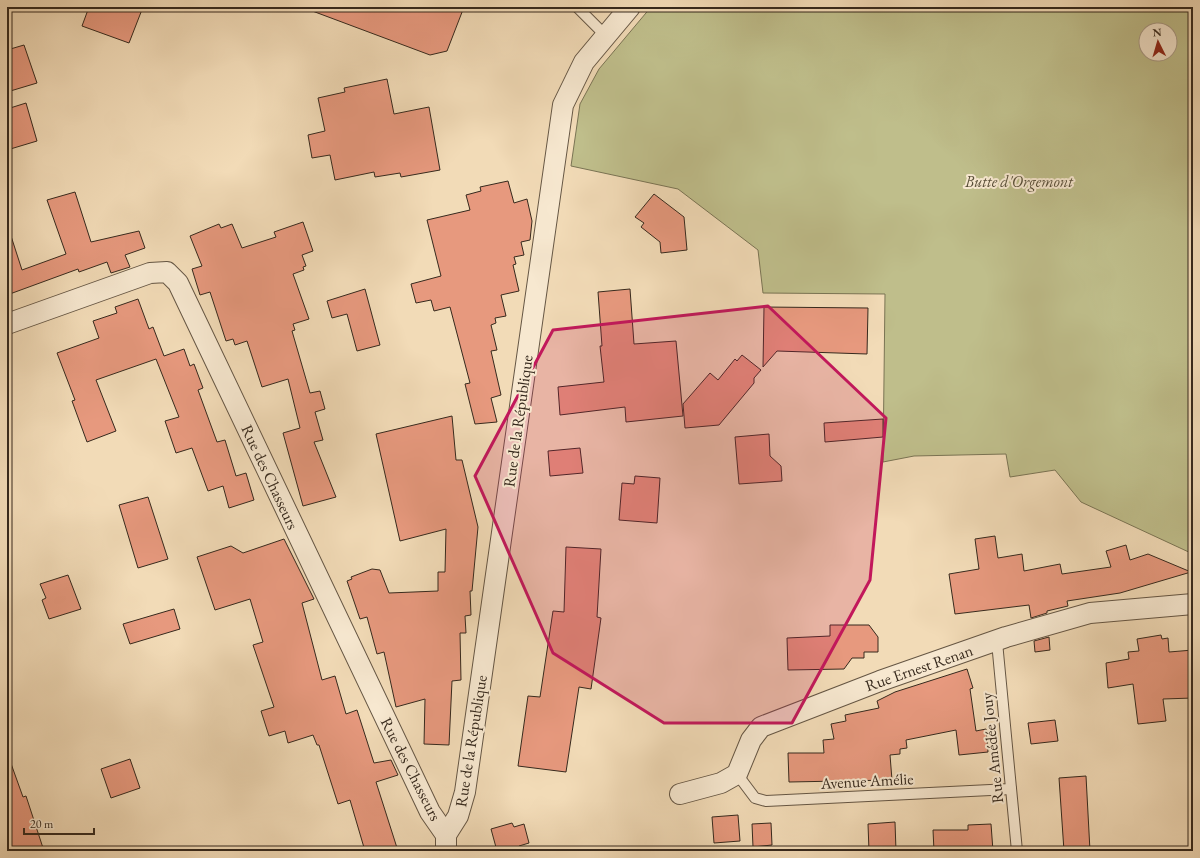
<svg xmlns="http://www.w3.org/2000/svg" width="1200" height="858" font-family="'EB Garamond',serif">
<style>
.green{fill:#bfbe8b;stroke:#7a7454;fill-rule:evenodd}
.building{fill:#e7997e;stroke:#36291d}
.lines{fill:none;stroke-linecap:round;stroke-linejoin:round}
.lane-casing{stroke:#655644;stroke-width:12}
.street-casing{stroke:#655644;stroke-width:22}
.lane{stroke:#f7e8d0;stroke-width:10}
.street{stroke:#f7e8d0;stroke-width:20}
.marked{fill:#c2185b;fill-opacity:0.2;stroke:#c2185b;stroke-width:3;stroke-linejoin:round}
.labels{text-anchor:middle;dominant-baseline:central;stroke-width:4;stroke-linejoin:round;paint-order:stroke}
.park-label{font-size:16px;font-style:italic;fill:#584e38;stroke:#f7e8d0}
.street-label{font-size:16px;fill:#36291d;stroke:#f7e8d0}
</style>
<rect width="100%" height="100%" fill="#f2dbb7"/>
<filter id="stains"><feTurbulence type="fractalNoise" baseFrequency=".005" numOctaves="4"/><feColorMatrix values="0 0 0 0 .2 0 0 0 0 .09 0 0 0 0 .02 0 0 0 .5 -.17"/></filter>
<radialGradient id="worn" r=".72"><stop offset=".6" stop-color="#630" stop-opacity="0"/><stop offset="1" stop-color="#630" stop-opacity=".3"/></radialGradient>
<path class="green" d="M651,7H1193V554L1081,502L1055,470L1010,477L1006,454L914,456L883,462L885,294L763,293L758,250L678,189L571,166L580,104L599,69ZM1146,30H1170V54H1146Z"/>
<g class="building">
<polygon points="89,7 143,7 129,43 82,26"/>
<polygon points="307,7 464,7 447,51 430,55 307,9"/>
<polygon points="24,45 37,83 7,92 7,50"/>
<polygon points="387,79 394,114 429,107 440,170 401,177 400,173 375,177 374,172 335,180 330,155 312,158 308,135 325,131 318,98 345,92 344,88"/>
<polygon points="26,103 37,141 7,150 7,109"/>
<polygon points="508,181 514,203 527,199 532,221 530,240 521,242 524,255 514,257 516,264 513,265 519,291 501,295 506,316 495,318 496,323 491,325 497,350 491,351 501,395 491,398 497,422 475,424 465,384 470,383 450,307 434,311 431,300 416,303 411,284 441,276 427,220 470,210 466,195 481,191 480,187"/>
<polygon points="75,192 91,242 139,231 145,248 125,255 130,267 111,273 107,262 79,272 78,269 7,295 7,237 11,236 22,270 66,254 47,200"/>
<polygon points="654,194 684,217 687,250 661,253 660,242 641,227 644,223 635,217"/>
<polygon points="303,222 313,251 302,255 306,266 303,267 304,270 293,274 309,319 293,324 295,330 292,331 310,393 320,391 325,409 315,412 323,440 314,442 336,497 303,506 283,433 300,428 288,379 262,387 247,341 235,345 233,339 226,341 210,292 200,295 192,269 202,266 190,236 219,224 221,228 232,224 242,248 276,237 274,232"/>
<polygon points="365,289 380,345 357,351 347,314 332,318 327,301"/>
<polygon points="630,289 634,344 676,341 683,416 626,422 625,407 560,415 558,387 604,382 600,346 602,346 598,292"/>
<polygon points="138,299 149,329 153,327 164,356 184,349 190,366 194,364 203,388 198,390 217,442 225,440 236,476 246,473 254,500 229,508 223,486 208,491 192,448 176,453 165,421 179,417 156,359 96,380 116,431 87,442 72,401 75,400 57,353 99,338 93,321 117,313 115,307"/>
<polygon points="764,307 868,308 867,354 777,351 763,367"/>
<polygon points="742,355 761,370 754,378 754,383 719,425 685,428 683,404 710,373 718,380 735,359 737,361"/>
<polygon points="452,416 456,460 462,460 478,527 472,591 470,591 471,615 465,616 466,633 460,633 461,680 452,681 449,745 424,744 425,699 396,707 384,652 377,654 367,617 360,619 347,581 352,579 351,577 372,569 380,570 389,593 438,591 438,572 445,572 446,529 400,541 376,434"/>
<polygon points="883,419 883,437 825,442 824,423"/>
<polygon points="769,434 770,456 781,466 782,481 739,484 735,437"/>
<polygon points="580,448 583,473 550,476 548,451"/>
<polygon points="635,476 660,478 657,523 619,520 622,483 634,484"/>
<polygon points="148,497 168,559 138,568 119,505"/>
<polygon points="995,536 998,558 1022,554 1024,571 1060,564 1062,574 1111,567 1106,551 1126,545 1130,560 1148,554 1191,572 1120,593 1067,601 1068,606 1047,611 1047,613 1031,618 1029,605 955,614 949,574 979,569 975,539"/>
<polygon points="284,539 314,599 302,603 322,680 335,676 346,714 357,710 374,763 391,760 398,775 376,782 398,851 365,851 350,800 338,804 319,745 317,745 313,735 288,743 285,731 269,736 261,711 274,707 253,645 263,642 250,599 215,610 197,557 231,546 243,553"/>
<polygon points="566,547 601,549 597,617 601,618 591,689 579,687 566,772 518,766 528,696 540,697 553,611 564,612"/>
<polygon points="68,575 81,609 49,619 42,600 46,598 40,584"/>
<polygon points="174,609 180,629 130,644 123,624"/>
<polygon points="830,625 869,625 878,637 878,652 864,652 864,658 852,658 844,669 788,670 787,638 830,636"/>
<polygon points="1161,635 1162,639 1168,638 1169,652 1193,650 1193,698 1163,699 1166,721 1138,724 1133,684 1108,688 1106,663 1129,659 1128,652 1139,651 1137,639"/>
<polygon points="1049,637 1050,650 1035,652 1034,641"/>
<polygon points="967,669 973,688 970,689 976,731 986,729 988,752 959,755 956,730 906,740 907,748 900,749 900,754 890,755 892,780 789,782 788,753 824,753 823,740 834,739 831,724 846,721 845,715 879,708 877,701 895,692"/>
<polygon points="1055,720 1058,741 1031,744 1028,723"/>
<polygon points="9,758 23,797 26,796 44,851 9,851 7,839 7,759"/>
<polygon points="130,759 140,788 111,798 101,769"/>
<polygon points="1086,776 1090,851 1064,851 1059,778"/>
<polygon points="738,815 740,841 714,843 712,817"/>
<polygon points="895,822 896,851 869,851 868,824"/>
<polygon points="512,823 514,827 524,824 529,843 519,846 520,851 497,851 491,829"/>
<polygon points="771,823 772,845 753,847 752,824"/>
<polygon points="991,824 993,851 934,851 933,830 968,830 968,825"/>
</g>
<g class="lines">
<g class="lane-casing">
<g id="lane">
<polyline points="577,7 606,36"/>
<polyline points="997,642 1017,851"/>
<polyline points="737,774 755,798 766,801 1011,789"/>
</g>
</g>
<g class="street-casing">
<g id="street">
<polyline points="7,324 150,273 167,272 178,283 430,812 446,835"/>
<polyline points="680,794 721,783 737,774 751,740 761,727 880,681 1006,637 1090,613 1193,604"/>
<polyline points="446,851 446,835 458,816 465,792 563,105 584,62 630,7"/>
</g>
</g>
<use href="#lane" class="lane"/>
<use href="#street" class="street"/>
</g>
<path class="marked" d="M768,306L886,418L870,580L792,723H664L553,653L475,476L553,330Z"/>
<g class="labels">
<g class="park-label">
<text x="1019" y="181">Butte d'Orgemont</text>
</g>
<g class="street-label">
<text transform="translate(518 421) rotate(-82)">Rue de la République</text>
<text transform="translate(270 477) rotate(65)">Rue des Chasseurs</text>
<text transform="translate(919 668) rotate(-19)">Rue Ernest Renan</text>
<text transform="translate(471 741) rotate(-81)">Rue de la République</text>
<text transform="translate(992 748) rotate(-96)">Rue Amédée Jouy</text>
<text transform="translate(411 769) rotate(63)">Rue des Chasseurs</text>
<text transform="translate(867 781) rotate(-3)">Avenue Amélie</text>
</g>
</g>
<rect width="1200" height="858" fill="none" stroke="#f2dbb7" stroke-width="24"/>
<rect x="8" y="8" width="1184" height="842" fill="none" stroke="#36291d" stroke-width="2"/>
<rect x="12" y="12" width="1176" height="834" fill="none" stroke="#36291d"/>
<g transform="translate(1158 42) rotate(355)"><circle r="19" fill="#f7e8d0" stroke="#aa9c88"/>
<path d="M0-3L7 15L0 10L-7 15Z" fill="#8f2418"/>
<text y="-6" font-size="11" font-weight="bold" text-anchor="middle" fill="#36291d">N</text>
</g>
<path d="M24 828v6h70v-6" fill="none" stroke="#36291d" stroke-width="2"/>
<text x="30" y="828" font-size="12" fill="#36291d" stroke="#f7e8d0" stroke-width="3" paint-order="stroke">20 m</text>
<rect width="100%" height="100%" filter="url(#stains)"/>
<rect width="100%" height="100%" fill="url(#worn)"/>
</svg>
